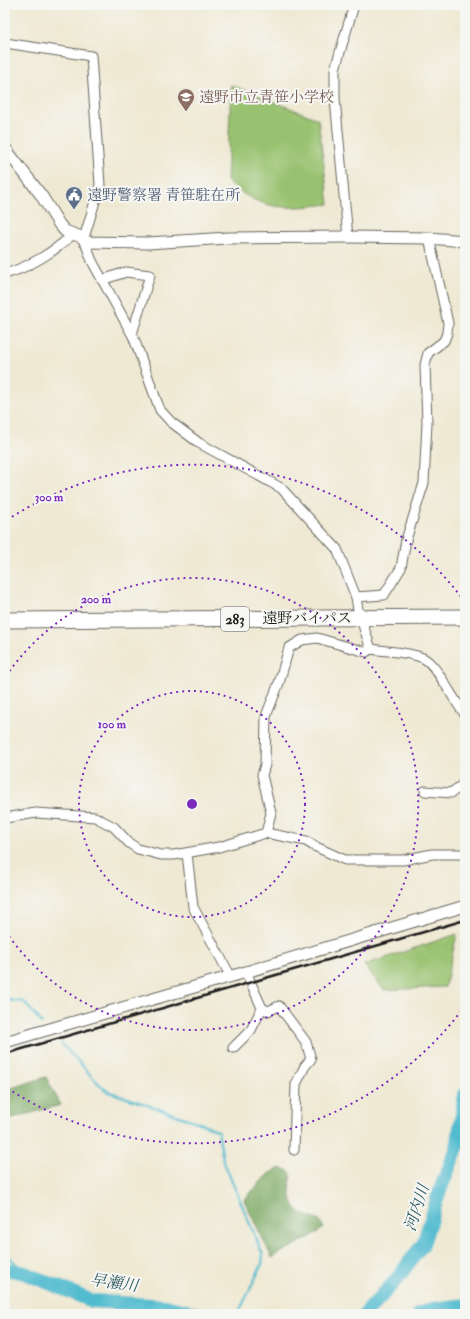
<svg xmlns="http://www.w3.org/2000/svg" width="470" height="1319" font-family="'IM FELL Double Pica','Noto Serif JP',serif">
<style>
.green{fill:#99c26f;stroke:#5a6f46}
.forest{fill:#7aa862;stroke:#4b623f}
.lines{fill:none;stroke-linecap:round;stroke-linejoin:round}
.stream{stroke:#51bbcf;stroke-width:2.5}
.river{stroke:#51bbcf;stroke-width:14}
.minor-casing{stroke:#66645c;stroke-width:11}
.tertiary-casing{stroke:#66645c;stroke-width:13}
.trunk-casing{stroke:#66645c;stroke-width:17}
.minor{stroke:#fff;stroke-width:9}
.tertiary{stroke:#fff;stroke-width:11}
.trunk{stroke:#fff;stroke-width:15}
.rail{stroke:#1c1c1c;stroke-width:2.5}
.ring{fill:none;stroke:#7b2cbf;stroke-width:2;stroke-dasharray:2 4}
.labels{text-anchor:middle;dominant-baseline:central;stroke-width:4;stroke-linejoin:round;paint-order:stroke}
.shield{fill:#f6f6f2;stroke:#5d5d5c;stroke-width:1}
.shield-label{font-size:14px;font-weight:bold;fill:#1c1c1c}
.education-label{font-size:15px;fill:#785e54;stroke:#f6f6f2;text-anchor:start}
.service-label{font-size:15px;fill:#4e5e75;stroke:#f6f6f2;text-anchor:start}
.street-label{font-size:15px;fill:#1c1c1c;stroke:#f6f6f2}
.water-label{font-size:16px;font-style:italic;fill:#315c64;stroke:#f6f6f2}
.centre{fill:#7b2cbf;stroke:#f6f6f2;stroke-width:2}
.ring-label{font-size:12px;text-anchor:middle;font-weight:bold;fill:#7b2cbf;stroke:#f6f6f2;stroke-width:4;stroke-linejoin:round;paint-order:stroke}
</style>
<rect width="100%" height="100%" fill="#f6f6f2"/>
<filter id="ink" filterUnits="userSpaceOnUse"><feTurbulence type="fractalNoise" baseFrequency=".025" numOctaves="2"/><feDisplacementMap in="SourceGraphic" scale="8" xChannelSelector="R" yChannelSelector="G"/><feConvolveMatrix kernelMatrix="1 2 1 2 8 2 1 2 1" color-interpolation-filters="sRGB"/></filter>
<filter id="wash" filterUnits="userSpaceOnUse"><feTurbulence type="fractalNoise" baseFrequency=".012" numOctaves="4" result="noise"/><feDisplacementMap in="SourceGraphic" scale="16" xChannelSelector="R" yChannelSelector="G"/><feGaussianBlur stdDeviation="0.9" result="paint"/><feColorMatrix in="noise" values="0 0 0 0 0 0 0 0 0 0 0 0 0 0 0 0 0 1.4 0 .05"/><feComposite in="paint" operator="in"/></filter>
<g filter="url(#wash)">
<rect width="100%" height="100%" fill="#efe9d3"/>
<g class="green">
<path d="M231,85L318,119L329,204C287,209 261,212 227,181Z"/>
<polygon points="457,934 445,987 384,990 364,965"/>
</g>
<g class="forest">
<polygon points="46,1077 61,1105 5,1120 5,1090"/>
<path d="M279,1168L288,1170L291,1173C289,1201 290,1212 319,1220L324,1228C308,1240 289,1247 272,1258L244,1200L268,1174Z"/>
</g>
<g class="lines">
<g class="stream">
<polyline points="5,1000 24,1002 42,1023"/>
<polyline points="61,1043 98,1083 107,1091 208,1126 218,1131 223,1160 263,1255 262,1264 238,1314"/>
<polyline points="5,1253 25,1273"/>
</g>
<g class="river">
<polyline points="5,1269 25,1273 92,1301 165,1306 198,1314"/>
<polyline points="365,1314 396,1280 423,1244 440,1190 457,1148 465,1094"/>
<polyline points="419,1314 432,1309 465,1305"/>
</g>
</g>
</g>
<g filter="url(#ink)">
<g class="lines">
<g class="minor-casing">
<g id="minor">
<polyline points="5,43 91,56 100,185 84,238"/>
<polyline points="348,237 335,99 335,69 354,5"/>
<polyline points="85,242 92,261 133,336 160,410 171,422 199,443 281,488 337,549 356,597 358,610 371,649"/>
<path d="M5,274C29,267 54,252 72,235"/>
<polyline points="102,280 126,272 150,275 132,334"/>
<polyline points="356,597 384,595 401,568 406,540 424,483 427,423 425,365 428,353 444,341 447,333 448,323 429,238"/>
<polyline points="425,791 451,793 465,783"/>
<polyline points="5,818 36,813 95,817 114,827 129,843 138,849 161,855 174,855 219,847 266,833 306,841 314,846 345,860 403,860 432,854 465,854"/>
<path d="M266,833L271,813L262,775L265,765L266,716L279,683L289,648L302,640L317,638L366,652L371,649C388,652 407,651 423,658C437,664 453,701 465,714"/>
<polyline points="187,853 193,907 231,977"/>
<polyline points="246,972 262,1008 268,1011 279,1006 306,1042 311,1059 305,1066 296,1084 294,1150"/>
<polyline points="233,1048 251,1030 262,1008"/>
</g>
</g>
<g class="tertiary-casing">
<g id="tertiary">
<polyline points="5,148 41,195 59,224 65,231 84,238 85,242 148,243 228,238 348,237 429,238 465,241"/>
<polyline points="5,1042 246,972 465,906"/>
</g>
</g>
<g class="trunk-casing">
<polyline id="trunk" points="5,620 465,617"/>
</g>
<use href="#minor" class="minor"/>
<use href="#tertiary" class="tertiary"/>
<use href="#trunk" class="trunk"/>
<polyline class="rail" points="5,1054 465,920"/>
</g>
</g>
<g class="ring">
<circle cx="192" cy="804" r="113"/>
<path d="M6 676A226 226 0 1 1 6 932"/>
<path d="M465 1006A339 339 0 0 1 7 1088M7 520A339 339 0 0 1 465 602"/>
</g>
<defs>
<g id="school-pin" transform="scale(0.9)"><path d="M0 17L-7.5 6A9.5 9.5 0 1 1 7.5 6Z" fill="#8d6e63" stroke="#f6f6f2"/><path d="M0-5L7-2L0 1L-7-2ZM-4 1L0 2.5L4 1V4Q0 6-4 4Z" fill="#fff"/></g>
<g id="civic-pin" transform="scale(0.9)"><path d="M0 17L-7.5 6A9.5 9.5 0 1 1 7.5 6Z" fill="#5c6f8a" stroke="#f6f6f2"/><path d="M-.6-6.5H3V-4.5H.6V-3L4-1V1h2V6H-6V1h2V-1L-.6-3ZM-1.2 2.5V6h2.4V2.5Z" fill="#fff"/></g>
</defs>
<g fill-rule="evenodd">
<use href="#school-pin" x="186" y="97"/>
<use href="#civic-pin" x="74" y="195"/>
</g>
<g class="labels">
<rect class="shield" x="221" y="607" width="28" height="24" rx="3"/>
<g class="shield-label">
<text x="235" y="619">283</text>
</g>
<g class="education-label">
<text x="199" y="97">遠野市立青笹小学校</text>
</g>
<g class="service-label">
<text x="87" y="195">遠野警察署 青笹駐在所</text>
</g>
<g class="street-label">
<text x="307" y="618">遠野バイパス</text>
</g>
<g class="water-label">
<text transform="translate(417 1208) rotate(-72)">河内川</text>
<text transform="translate(114 1283) rotate(8)">早瀬川</text>
</g>
</g>
<circle cx="192" cy="804" r="6" class="centre"/>
<g class="ring-label">
<text x="49" y="501">300 m</text>
<text x="96" y="603">200 m</text>
<text x="112" y="728">100 m</text>
</g>
<rect width="470" height="1319" fill="none" stroke="#f6f6f2" stroke-width="20"/>
</svg>
